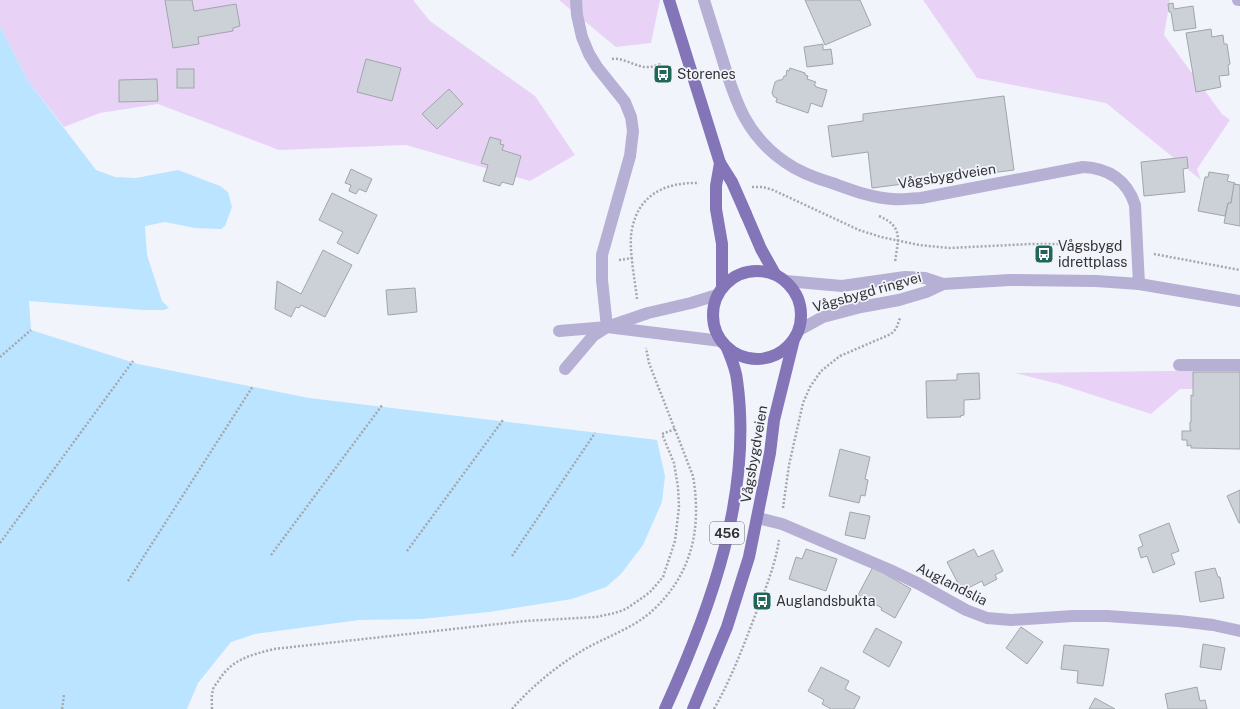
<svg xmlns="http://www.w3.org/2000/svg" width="1240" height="709" font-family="'Public Sans',sans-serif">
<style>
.green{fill:#e8d3f6}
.water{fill:#bae4ff}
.building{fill:#ccd1d8;stroke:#a0a5ab}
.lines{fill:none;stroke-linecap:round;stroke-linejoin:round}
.path{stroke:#a6a7ad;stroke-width:2.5;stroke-dasharray:2 2;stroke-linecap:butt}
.minor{stroke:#b6b0d5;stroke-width:12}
.major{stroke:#8375b7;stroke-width:12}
.major-bridge{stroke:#8375b7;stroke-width:12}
.labels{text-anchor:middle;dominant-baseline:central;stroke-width:3.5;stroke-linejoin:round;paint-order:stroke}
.shield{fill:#f2f4fc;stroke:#6c6d71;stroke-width:1}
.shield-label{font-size:13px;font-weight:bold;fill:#333336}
.poi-label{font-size:14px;fill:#333336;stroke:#f2f4fc;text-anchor:start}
.street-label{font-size:14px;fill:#333336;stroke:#f2f4fc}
</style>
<rect width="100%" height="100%" fill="#f2f4fc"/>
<g class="green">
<polygon points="0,0 413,0 430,21 535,96 575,155 530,181 406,145 279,150 158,104 100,113 64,127 28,81 0,26"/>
<polygon points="559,0 660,0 651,43 616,47"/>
<polygon points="923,0 1170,0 1164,35 1222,114 1230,120 1197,169 1201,180 1106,103 977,78"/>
<polygon points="1240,370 1240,398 1215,389 1180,389 1151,414 1059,384 1015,373"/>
</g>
<polygon class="water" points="0,26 28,81 96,170 115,177 136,178 178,170 220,186 228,192 232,207 225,226 221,229 195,228 165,222 145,226 147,255 162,301 169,308 164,310 143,310 29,301 31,330 138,364 309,398 657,440 665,476 662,502 643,545 621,574 606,587 572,599 489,612 421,619 359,620 255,634 231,642 198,683 187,709 0,709"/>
<g class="building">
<polygon points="165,0 192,0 194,11 236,4 240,26 233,28 233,31 198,37 199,44 173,48"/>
<polygon points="805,0 860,0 871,25 825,45"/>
<polygon points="1173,3 1174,9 1193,6 1196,28 1174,31 1171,12 1169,12 1168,4"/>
<polygon points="1211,29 1212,37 1223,35 1224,44 1227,44 1230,64 1228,65 1229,75 1219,76 1221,87 1196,92 1186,33"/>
<polygon points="823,44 823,50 831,49 833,64 807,67 804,47"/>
<polygon points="366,59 401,68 392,101 357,92"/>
<polygon points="790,68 805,73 805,75 808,76 807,79 816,82 814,85 816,86 816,87 827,90 822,107 811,103 808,113 776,102 777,98 774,97 772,93 775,82 779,80 782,80 784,76 786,76 787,70 789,71"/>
<rect x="177" y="69" width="17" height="19"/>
<polygon points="157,79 158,101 119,102 119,80"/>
<polygon points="449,89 463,104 437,129 422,114"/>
<polygon points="1004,96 1014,170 872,188 868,152 832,157 828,126 863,121 863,114"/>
<polygon points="490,137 501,140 500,144 504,145 502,150 521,156 513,185 502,182 500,186 483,181 488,165 481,163"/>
<polygon points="1187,157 1188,168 1183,169 1185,192 1144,196 1141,162"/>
<polygon points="351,169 372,179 366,192 359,189 356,194 349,191 351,185 345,183"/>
<polygon points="1209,172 1229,175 1227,181 1235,183 1231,203 1228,203 1225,216 1198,211 1205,177 1208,177"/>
<polygon points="1234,184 1240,185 1240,226 1224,223 1228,203 1231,203"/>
<polygon points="332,193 377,215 358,254 337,243 343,232 319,220"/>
<polygon points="323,250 352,265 325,317 301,305 299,308 296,307 291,317 275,309 277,281 301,294"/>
<polygon points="415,288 417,312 388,315 386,290"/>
<polygon points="1193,372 1240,372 1240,449 1191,448 1191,445 1187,446 1187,440 1182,440 1182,431 1191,431 1191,430 1190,430 1190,422 1191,422 1191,395 1193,396"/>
<polygon points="979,373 980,399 964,400 964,415 960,416 961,417 927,418 926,381 957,380 957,374"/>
<polygon points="840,449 870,457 865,479 868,480 865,496 861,495 859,503 829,496"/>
<polygon points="1240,490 1240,523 1239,523 1227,496"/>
<polygon points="850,512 870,516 865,539 845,535"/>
<polygon points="1169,523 1179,551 1171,554 1175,564 1153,573 1147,556 1141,558 1138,548 1143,546 1139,535"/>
<polygon points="806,549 837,559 826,591 789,579 796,557 802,559"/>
<polygon points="974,549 978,557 993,550 1003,571 995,575 997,579 984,586 982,581 962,591 947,562"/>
<polygon points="873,567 911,589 895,618 881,610 882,608 858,595"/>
<polygon points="1215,568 1218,577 1220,577 1224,598 1200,602 1195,572"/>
<polygon points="1021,627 1043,642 1027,664 1006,648"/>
<polygon points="876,628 902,642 889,667 863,652"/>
<polygon points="1203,644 1225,648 1221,670 1200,667"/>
<polygon points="1064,645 1109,649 1103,686 1077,683 1078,671 1061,669"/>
<polygon points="821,667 849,681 845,689 860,697 854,709 831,709 822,704 824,700 808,691"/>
<polygon points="1197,687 1200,701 1205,700 1207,709 1168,709 1165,694"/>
<polygon points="1095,698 1115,709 1089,709"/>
</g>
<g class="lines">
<g class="path">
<path d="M612,59C624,57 636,68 649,67C653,67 657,65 661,64"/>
<polyline points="752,187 763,187 773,190 859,230 881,237 919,245 949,248 1031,244 1091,244 1121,249"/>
<path d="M879,216C904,227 898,239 895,262"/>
<polyline points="1154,254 1240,270"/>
<polyline points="619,260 633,258"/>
<path d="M637,299C635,280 628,246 632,229C639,194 666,182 699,183"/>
<polyline points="0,357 31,330"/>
<polyline points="783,508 789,465 803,403 810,387 821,371 840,356 891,334 896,329 900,318"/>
<polyline points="0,543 133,361"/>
<polyline points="407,551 503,420"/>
<polyline points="271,555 383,404"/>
<polyline points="512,556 595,433"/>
<polyline points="128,581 253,386"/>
<polyline points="62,709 64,695"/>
<path d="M212,709C212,703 211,696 213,690C213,687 217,683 219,680C232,659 251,655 274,649L525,621L596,617L615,613L626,609L642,598L650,592L663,577L675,541L679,507L678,487L674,463L662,434L675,429"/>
<path d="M512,709C532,686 558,665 585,649C606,637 633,628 651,612C692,575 702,529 693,476L649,363L646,348"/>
<path d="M714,709C732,677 743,647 756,613C765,590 775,566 779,540"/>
</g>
<g class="minor">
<polyline points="576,0 577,15 582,37 589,54 597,67 625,102 631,117 633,131 630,156 602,255 602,280 607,327"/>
<path d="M704,0C710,20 717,41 723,61C736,103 747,136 785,162C799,172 815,178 832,183C852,190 872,198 893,199C902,200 912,198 921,198L1083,167C1108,168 1127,180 1135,205L1139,284"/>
<polyline points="1238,0 1240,0"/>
<polyline points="786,281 842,286 905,277 925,278 943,284 1010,280 1096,281 1139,284 1240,301"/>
<polyline points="799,330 823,317 861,307 899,300 926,292 943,284"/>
<polyline points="559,331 607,327 721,341"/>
<polyline points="1179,365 1240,365"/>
<polyline points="565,369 593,336 607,327 648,313 691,303 717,295"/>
<polyline points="758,518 782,524 890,570 919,584 966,610 987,618 1011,620 1073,616 1107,616 1179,621 1213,625 1240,631"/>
</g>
<g class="major">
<polyline points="669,0 720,163"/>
<polyline points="716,209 722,244 722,287"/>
<polyline points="746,214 761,249 775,274"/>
<circle cx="757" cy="315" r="44"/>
<path d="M665,709C711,608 753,493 737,380C736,369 731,358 727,348"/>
<polyline points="693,709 727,627 749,557 770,453 774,420 794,339"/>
</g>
<g class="major-bridge">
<polyline points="720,163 732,182 746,214"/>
<polyline points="716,209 716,186 720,163"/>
</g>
</g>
<defs>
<g id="bus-square" transform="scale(1)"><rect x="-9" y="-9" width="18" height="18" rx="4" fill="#20675a" stroke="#f2f4fc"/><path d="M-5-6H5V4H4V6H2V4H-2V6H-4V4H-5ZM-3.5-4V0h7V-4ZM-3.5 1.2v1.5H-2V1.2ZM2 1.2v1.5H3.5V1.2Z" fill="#fff"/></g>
</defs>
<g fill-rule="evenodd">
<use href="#bus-square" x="663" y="74"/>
<use href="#bus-square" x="1044" y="254"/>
<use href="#bus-square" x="762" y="601"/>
</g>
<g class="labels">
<rect class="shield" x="710" y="522" width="34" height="22" rx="3"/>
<g class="shield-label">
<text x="727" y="533">456</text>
</g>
<g class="poi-label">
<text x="677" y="74">Storenes</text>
<text x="1058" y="246">Vågsbygd<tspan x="1058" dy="16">idrettplass</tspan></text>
<text x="776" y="601">Auglandsbukta</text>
</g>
<g class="street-label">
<text transform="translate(947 176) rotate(-9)">Vågsbygdveien</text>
<text transform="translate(867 292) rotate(-16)">Vågsbygd ringvei</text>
<text transform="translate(754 454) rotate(-80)">Vågsbygdveien</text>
<text transform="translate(952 584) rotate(27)">Auglandslia</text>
</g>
</g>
</svg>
